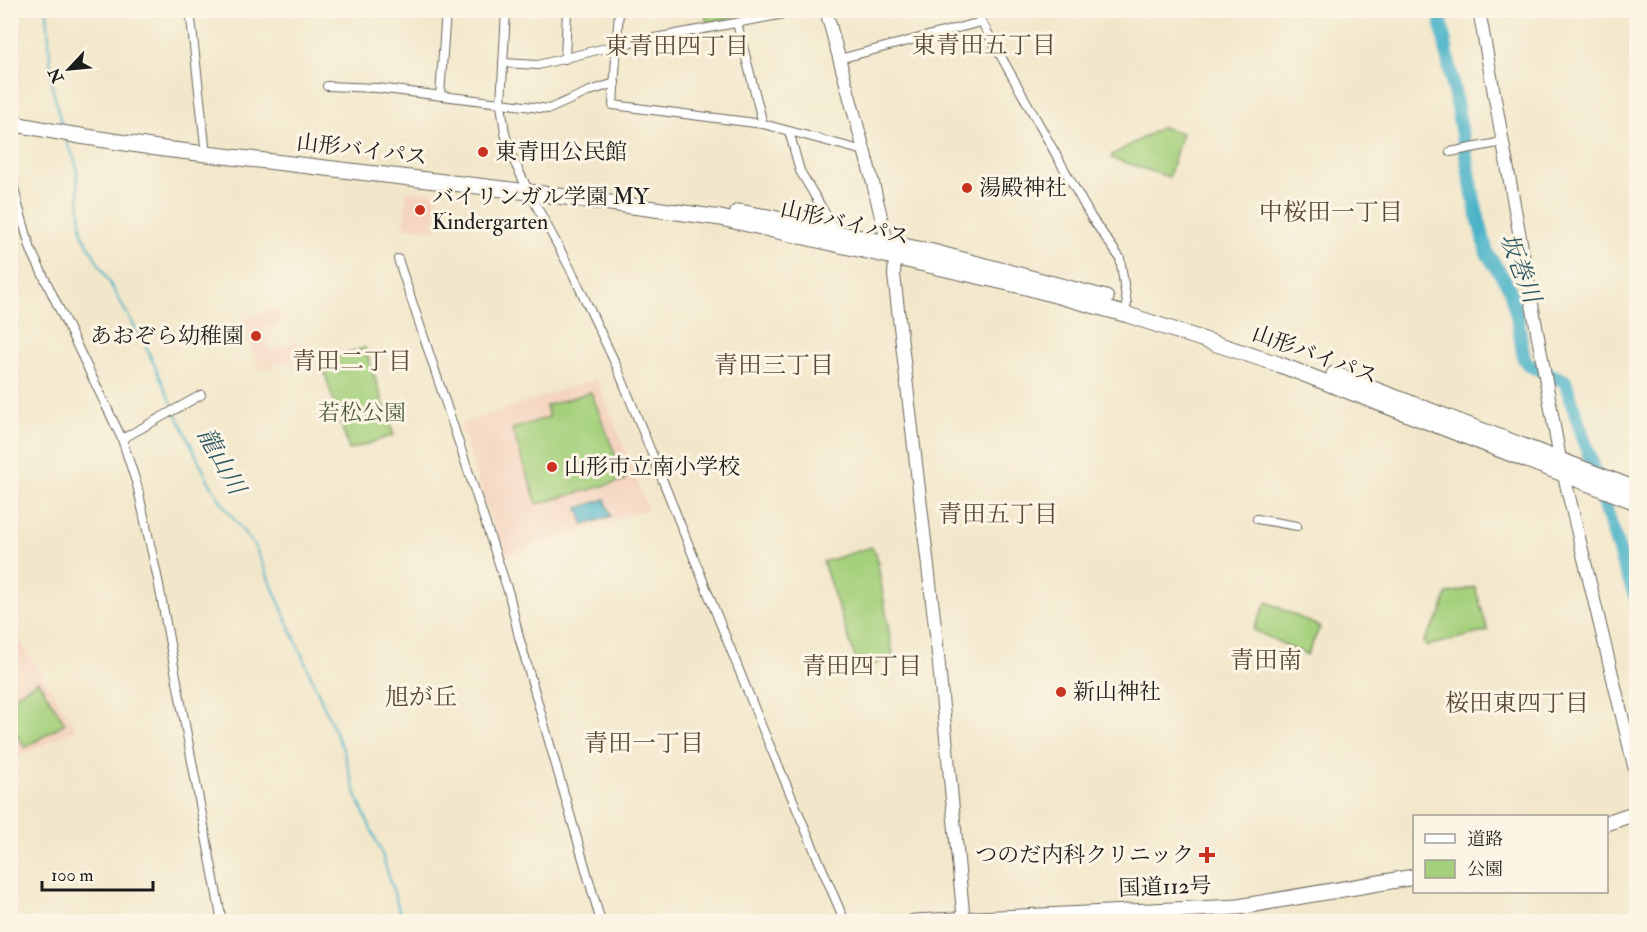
<svg xmlns="http://www.w3.org/2000/svg" width="1647" height="932" font-family="'IM FELL Double Pica','Noto Serif JP',serif">
<style>
.built{fill:#f4d4bf}
.green{fill:#a4d07c;stroke:#60764c;stroke-width:1.5}
.water{fill:#4ab2c8;stroke:#336772;stroke-width:1.5}
.lines{fill:none;stroke-linecap:round;stroke-linejoin:round}
.stream{stroke:#4ab2c8;stroke-width:2}
.river{stroke:#4ab2c8;stroke-width:14}
.street-casing{stroke:#676359;stroke-width:10}
.secondary-casing{stroke:#676359;stroke-width:14}
.highway-casing{stroke:#676359;stroke-width:17}
.street{stroke:#fff;stroke-width:8}
.secondary{stroke:#fff;stroke-width:12}
.highway{stroke:#fff;stroke-width:15}
.poi-dot{fill:#c8321e;stroke:#fcf5e5;stroke-width:2}
.labels{text-anchor:middle;dominant-baseline:central;stroke-width:6;stroke-linejoin:round;paint-order:stroke}
.street-label{font-size:22px;fill:#1c1c1c;stroke:#fcf5e5}
.poi-label{font-size:22px;fill:#1c1c1c;stroke:#fcf5e5;text-anchor:start}
.park-label{font-size:22px;fill:#4c5b3e;stroke:#fcf5e5}
.neighbourhood-label{font-size:24px;fill:#5a4a35;stroke:#fcf5e5}
.water-label{font-size:24px;font-style:italic;fill:#2e5861;stroke:#fcf5e5}
</style>
<rect width="100%" height="100%" fill="#fcf5e5"/>
<filter id="ink" filterUnits="userSpaceOnUse"><feTurbulence type="fractalNoise" baseFrequency=".0167" numOctaves="2"/><feDisplacementMap in="SourceGraphic" scale="12" xChannelSelector="R" yChannelSelector="G"/><feConvolveMatrix kernelMatrix="1 2 1 2 8 2 1 2 1" color-interpolation-filters="sRGB"/></filter>
<filter id="wash" filterUnits="userSpaceOnUse"><feTurbulence type="fractalNoise" baseFrequency=".008" numOctaves="4" result="noise"/><feDisplacementMap in="SourceGraphic" scale="24" xChannelSelector="R" yChannelSelector="G"/><feGaussianBlur stdDeviation="1.35" result="paint"/><feColorMatrix in="noise" values="0 0 0 0 0 0 0 0 0 0 0 0 0 0 0 0 0 1.4 0 .05"/><feComposite in="paint" operator="in"/></filter>
<g filter="url(#wash)">
<rect width="100%" height="100%" fill="#f2e7ca"/>
<g class="built">
<polygon points="406,191 437,193 435,230 404,227"/>
<polygon points="273,309 279,311 281,317 278,325 262,331 269,351 296,342 301,356 263,370 259,368 242,320"/>
<polygon points="597,379 648,509 502,556 459,424"/>
<polygon points="10,626 77,729 11,760 10,760"/>
</g>
<g class="green">
<polygon points="704,11 748,11 749,15 707,23"/>
<polygon points="1162,127 1182,133 1169,177 1111,158 1112,155"/>
<polygon points="365,348 394,435 349,450 321,361"/>
<polygon points="591,392 625,480 537,504 512,429 549,417 546,406"/>
<polygon points="871,547 876,553 893,655 860,672 823,562"/>
<polygon points="1475,587 1488,631 1427,646 1423,642 1441,613 1447,594"/>
<polygon points="1267,602 1320,627 1307,655 1253,630"/>
<polygon points="38,681 65,723 25,748 11,725 11,698"/>
</g>
<polygon class="water" points="605,499 611,516 584,525 578,508"/>
<g class="lines">
<g class="stream">
<polyline points="47,10 52,86 62,126"/>
<polyline points="66,140 76,163 82,234 147,349 173,406"/>
<polyline points="175,411 207,478 220,500 255,547 343,750 358,800 381,851 403,922"/>
</g>
<g class="river">
<polyline points="1439,10 1475,205 1487,253 1509,287 1517,316 1524,359 1529,365 1565,381 1597,480"/>
<polyline points="1602,496 1623,564 1636,598"/>
</g>
</g>
</g>
<g filter="url(#ink)">
<g class="lines">
<g class="street-casing">
<g id="street">
<polyline points="190,10 205,145"/>
<polyline points="506,10 501,104 505,133 511,155 529,192 572,272 617,367 764,732 845,922"/>
<polyline points="619,10 613,105 763,124 864,151"/>
<polyline points="755,10 758,19"/>
<polyline points="975,10 1091,217 1120,258 1127,304"/>
<polyline points="737,23 763,124"/>
<polyline points="565,59 567,10"/>
<polyline points="839,59 981,22"/>
<polyline points="503,63 538,65 617,45 805,10"/>
<polyline points="327,86 377,88 549,109 590,91 615,83"/>
<polyline points="440,96 446,10"/>
<polyline points="789,131 800,171 837,233"/>
<polyline points="1450,152 1503,142"/>
<polyline points="10,170 18,205 31,250 122,439 137,485 158,580 222,922"/>
<polyline points="398,259 509,594 519,637 601,922"/>
<polyline points="122,439 201,395"/>
<polyline points="1257,519 1297,526"/>
</g>
</g>
<g class="secondary-casing">
<g id="secondary">
<polyline points="826,10 873,183 887,242 895,258 894,275 936,635 964,922"/>
<polyline points="1479,10 1560,459 1636,774"/>
</g>
</g>
<g class="highway-casing">
<g id="highway">
<polyline points="10,123 74,135 164,149 529,192 721,218 1026,287 1128,315 1278,364 1636,502"/>
<polyline points="738,212 773,218 837,233 929,251 1106,298"/>
<polyline points="1334,374 1636,489"/>
<polyline points="1606,823 1636,813"/>
<polyline points="914,922 1238,907 1414,877"/>
</g>
</g>
<use href="#street" class="street"/>
<use href="#secondary" class="secondary"/>
<use href="#highway" class="highway"/>
</g>
</g>
<g class="poi-dot">
<circle cx="483" cy="152" r="6"/>
<circle cx="967" cy="188" r="6"/>
<circle cx="420" cy="210" r="6"/>
<circle cx="256" cy="336" r="6"/>
<circle cx="552" cy="467" r="6"/>
<circle cx="1061" cy="692" r="6"/>
<path d="M1204 846h6v6h6v6h-6v6h-6v-6h-6v-6h6z"/>
</g>
<g class="labels">
<g class="street-label">
<text transform="translate(362 150) rotate(7)">山形バイパス</text>
<text transform="translate(845 223) rotate(13)">山形バイパス</text>
<text transform="translate(1315 355) rotate(20)">山形バイパス</text>
<text transform="translate(1165 887) rotate(-2)">国道112号</text>
</g>
<g class="poi-label">
<text x="495" y="152">東青田公民館</text>
<text x="979" y="188">湯殿神社</text>
<text x="432" y="197">バイリンガル学園 MY<tspan x="432" dy="25">Kindergarten</tspan></text>
<text x="244" y="336" text-anchor="end">あおぞら幼稚園</text>
<text x="564" y="467">山形市立南小学校</text>
<text x="1073" y="692">新山神社</text>
<text x="1194" y="855" text-anchor="end">つのだ内科クリニック</text>
</g>
<g class="park-label">
<text x="362" y="413">若松公園</text>
</g>
<g class="neighbourhood-label">
<text x="984" y="45">東青田五丁目</text>
<text x="677" y="46">東青田四丁目</text>
<text x="1331" y="212">中桜田一丁目</text>
<text x="352" y="361">青田二丁目</text>
<text x="774" y="365">青田三丁目</text>
<text x="998" y="514">青田五丁目</text>
<text x="1266" y="660">青田南</text>
<text x="862" y="666">青田四丁目</text>
<text x="421" y="697">旭が丘</text>
<text x="1517" y="703">桜田東四丁目</text>
<text x="644" y="743">青田一丁目</text>
</g>
<g class="water-label">
<text transform="translate(1520 268) rotate(69)">坂巻川</text>
<text transform="translate(221 461) rotate(61)">龍山川</text>
</g>
</g>
<rect width="1647" height="932" fill="none" stroke="#fcf5e5" stroke-width="36"/>
<rect x="1413" y="815" width="195" height="78" fill="#fcf5e5" stroke="#a29e95" stroke-width="1.5"/>
<rect x="1425" y="834" width="30" height="9" fill="#ffffff" stroke="#a29e95" stroke-width="1.5"/>
<text x="1467" y="845" font-size="18" fill="#1c1c1c">道路</text>
<rect x="1425" y="860" width="30" height="18" fill="#a4d07c" stroke="#a29e95" stroke-width="1.5"/>
<text x="1467" y="875" font-size="18" fill="#1c1c1c">公園</text>
<g transform="translate(69 69) rotate(244)" stroke="#fcf5e5" stroke-width="4.5" paint-order="stroke">
<path d="M0-4.5L10 22L0 15L-10 22Z" fill="#1c1c1c"/>
<text y="-9" font-size="16" font-weight="bold" text-anchor="middle" fill="#1c1c1c">N</text>
</g>
<path d="M42 881v9h111v-9" fill="none" stroke="#1c1c1c" stroke-width="3"/>
<text x="51" y="881" font-size="18" fill="#1c1c1c" stroke="#fcf5e5" stroke-width="4.5" paint-order="stroke">100 m</text>
</svg>
